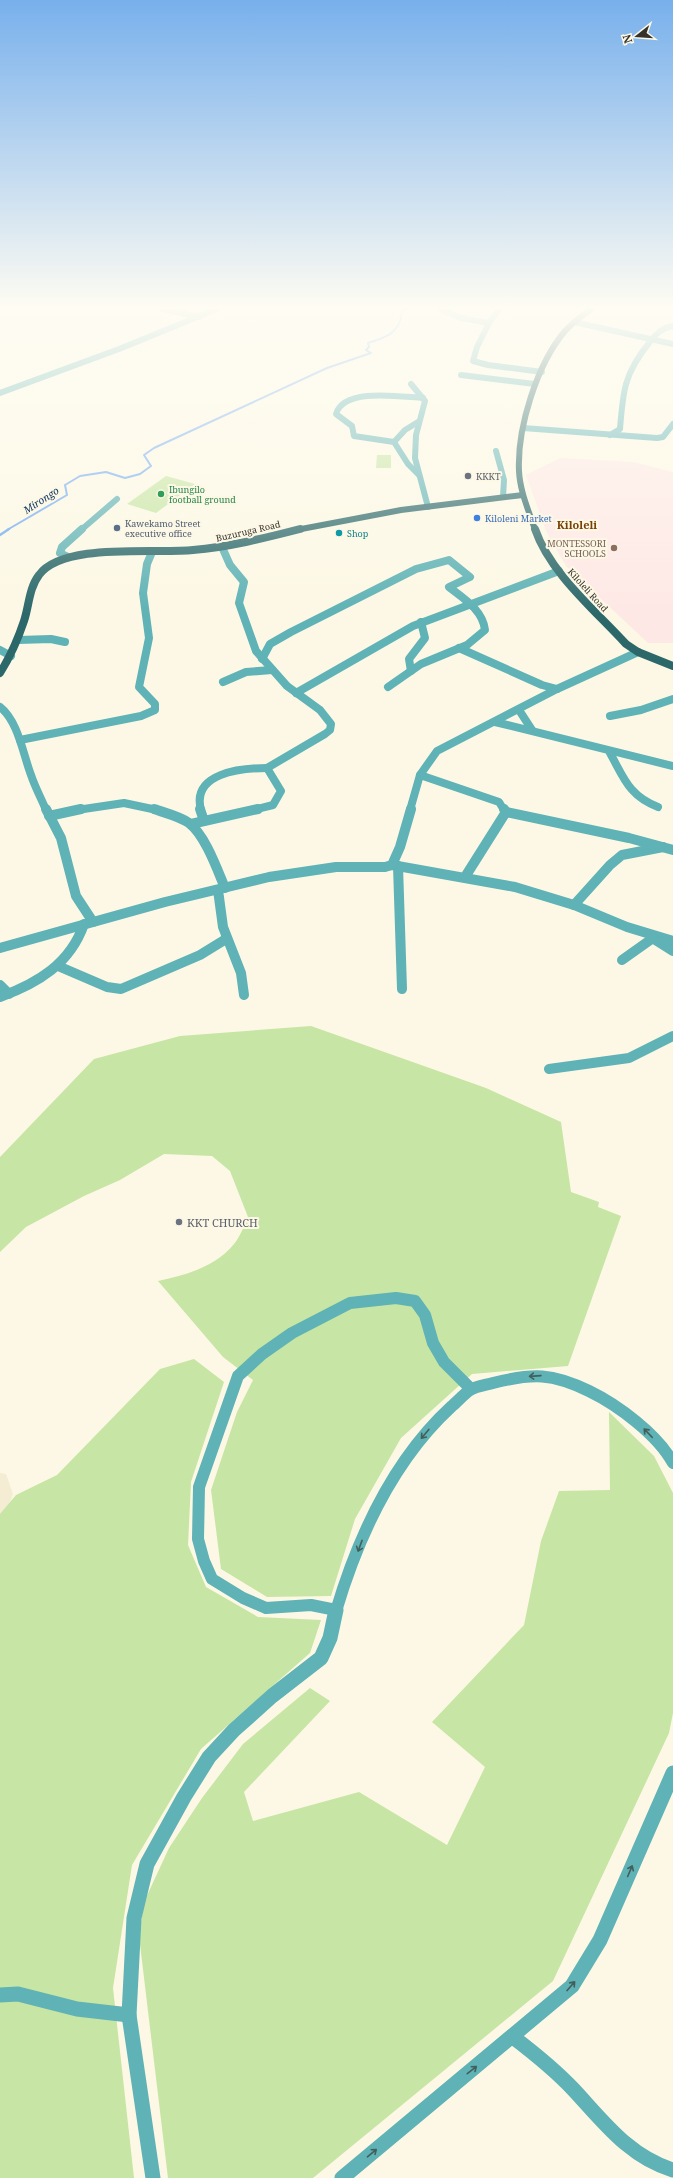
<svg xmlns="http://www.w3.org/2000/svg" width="673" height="2178" font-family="'Noto Serif',serif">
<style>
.built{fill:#f4ecd3}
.education{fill:#fee8e5}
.green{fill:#c7e5a4}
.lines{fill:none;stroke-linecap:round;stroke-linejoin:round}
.stream-far1{stroke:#70aaf2;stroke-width:2}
.stream{stroke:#70aaf2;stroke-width:2.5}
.minor-far4{stroke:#5fb2b5;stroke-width:6}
.minor-far3{stroke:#5fb2b5;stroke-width:8}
.minor-far2{stroke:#5fb2b5;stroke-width:10}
.minor-far1{stroke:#5fb2b5;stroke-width:12}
.minor{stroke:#5fb2b5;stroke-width:15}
.major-far1{stroke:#2c686a;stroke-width:6}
.major{stroke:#2c686a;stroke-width:8}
.oneway{stroke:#435f5b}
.worship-dot{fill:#6b7280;stroke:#fdf8e5;stroke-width:1.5}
.leisure-dot{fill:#2e9e5b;stroke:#fdf8e5;stroke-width:1.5}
.shop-dot{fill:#3f7fe0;stroke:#fdf8e5;stroke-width:1.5}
.service-dot{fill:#5c6f8a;stroke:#fdf8e5;stroke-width:1.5}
.culture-dot{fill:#0f9aa8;stroke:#fdf8e5;stroke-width:1.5}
.education-dot{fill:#8d6e63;stroke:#fdf8e5;stroke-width:1.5}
.labels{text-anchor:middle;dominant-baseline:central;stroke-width:4;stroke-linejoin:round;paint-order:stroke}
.far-worship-label{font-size:9px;fill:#5b616d;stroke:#fdf8e5;text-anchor:start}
.far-leisure-label{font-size:9px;fill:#27864d;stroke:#fdf8e5;text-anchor:start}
.far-shop-label{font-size:9px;fill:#366cbe;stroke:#fdf8e5;text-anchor:start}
.far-service-label{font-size:9px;fill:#4e5e75;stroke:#fdf8e5;text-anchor:start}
.far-street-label{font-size:9px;fill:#34322b;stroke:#fdf8e5}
.far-culture-label{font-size:9px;fill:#0d838f;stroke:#fdf8e5;text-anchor:start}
.far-education-label{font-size:9px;fill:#785e54;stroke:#fdf8e5;text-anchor:end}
.far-water-label{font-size:10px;font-style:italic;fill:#0f3764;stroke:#fdf8e5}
.far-quarter-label{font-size:11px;font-weight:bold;fill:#784006;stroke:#fdf8e5}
.worship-label{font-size:11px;fill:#5b616d;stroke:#fdf8e5;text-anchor:start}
</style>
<rect width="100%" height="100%" fill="#fdf8e5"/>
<polygon class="built" points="0,1473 6,1474 13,1494 5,1516 0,1549"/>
<polygon class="education" points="560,458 633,462 673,472 673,643 648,643 566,566 546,531 526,475"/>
<g class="green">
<polygon points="377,455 391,455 391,468 376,468"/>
<polygon points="166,476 195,484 156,513 127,504"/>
<path d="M311,1026L486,1088L561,1122L571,1192L599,1202L598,1207L621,1216L568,1366L472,1374L401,1438L355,1519L331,1596L267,1597L221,1569L211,1490L237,1412L253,1380L223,1357L158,1281C186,1275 215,1267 234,1244C240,1237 244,1226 248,1217L230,1171L212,1156L164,1154L120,1180L84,1196L26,1227L0,1252V1157L94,1059L180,1036Z"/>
<polygon points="194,1359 224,1382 191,1482 188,1545 206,1587 258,1617 321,1620 310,1653 201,1749 132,1865 113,1988 134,2178 0,2178 0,1514 16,1495 57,1475 160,1369"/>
<polygon points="609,1412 654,1456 673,1493 673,1713 669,1733 553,1981 313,2178 168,2178 139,1936 144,1902 169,1848 202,1798 243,1744 310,1688 330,1701 244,1792 253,1821 359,1792 447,1845 485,1767 432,1722 524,1625 541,1541 559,1491 610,1490"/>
</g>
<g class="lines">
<path class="stream-far1" d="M7,530L67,495L65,485L80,476L106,472L125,478L140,474L151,466L144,455L154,448L327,368L371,353L366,350L369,347L368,343C387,337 400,333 402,311L407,309"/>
<polyline class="stream" points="0,535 9,529"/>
<g class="minor-far4">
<polyline points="163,309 199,317"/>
<polyline points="441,309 461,318 489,323 477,347 473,361 488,365 542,372"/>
<polyline points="574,322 673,344"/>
<polyline points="489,323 499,309"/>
<polyline points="461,375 535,384"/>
<polyline points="411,384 425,401 416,435 415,458 428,507"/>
<polyline points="0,393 119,349 217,309"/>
<polyline points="523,428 657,438 663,437 673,424"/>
<path d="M610,435L620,429C623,391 624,374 649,343C656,334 661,328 673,326"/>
<polyline points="394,442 405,430 418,422"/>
<polyline points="496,451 504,480 503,497"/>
<path d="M419,475L408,464L394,442L354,436L352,426L336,414C344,387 402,397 423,398"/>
<polyline points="81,530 117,499"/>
</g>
<g class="minor-far3">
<polyline points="222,547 230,565 244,582 239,603 256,651 287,686 320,710 331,724 330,730 325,734 267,768 281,791 273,805 253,810"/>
<polyline points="68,557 60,553 62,547 82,529"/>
<polyline points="18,640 51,639 65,642"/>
<polyline points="459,648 542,685 557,689"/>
<polyline points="0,650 11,656"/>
<path d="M262,659L270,644L291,632L416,569L449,560L470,577L449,587C463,598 483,610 485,630L467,645L421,664L388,687"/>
<polyline points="411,671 409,659 425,638 421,622"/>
<polyline points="223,682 246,672 272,670"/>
<polyline points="296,693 413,626 559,571"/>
<path d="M0,707C18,721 23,754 31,775C35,787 41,798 46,810"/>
<polyline points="519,710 532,730"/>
<polyline points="610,716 641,710 673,699"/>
<polyline points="495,722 673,766"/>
<polyline points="20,740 141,716 155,710 155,704 139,687 149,638 143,593 147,564 152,552"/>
<path d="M610,753C624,778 629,796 658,807"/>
<polyline points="420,775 499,802 504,810"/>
<polyline points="77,810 124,803 157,810"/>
<path d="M201,810C191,773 241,768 267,768"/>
<polyline points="410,810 420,775 437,751 557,689 638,652"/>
</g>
<g class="minor-far2">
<polyline points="46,809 61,838 76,896 93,922"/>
<path d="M154,809C165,813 179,816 189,823C205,835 217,869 225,888"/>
<polyline points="200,809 204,821"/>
<polyline points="506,812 629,838 673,850"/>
<polyline points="49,816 81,809"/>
<polyline points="191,824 258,809"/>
<polyline points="392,865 515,887 574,905 627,927 673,941"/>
<polyline points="398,866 402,989"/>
<polyline points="465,877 506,812 504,809"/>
<polyline points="218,890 223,927 241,973 244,995"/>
<polyline points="574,905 610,865 622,855 663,847"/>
<polyline points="654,939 673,951"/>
<polyline points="0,948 165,902 269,877 336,867 385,867 392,865 400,847 411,809"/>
<polyline points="622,960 653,938"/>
<polyline points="58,966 107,987 121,989 200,955 226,939"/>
<polyline points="0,985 9,994"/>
<path d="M0,997C38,983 70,964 84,924"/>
<polyline points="549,1069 629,1058 673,1036"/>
</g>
<g class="minor-far1">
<polyline points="336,1610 311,1605 266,1608 243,1598 212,1579 204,1561 198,1539 199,1487 238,1376 262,1354 292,1333 350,1303 396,1298 415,1301 425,1315 433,1343 444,1362 471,1389"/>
<path d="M336,1611C358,1537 394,1459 452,1406C458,1401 464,1394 470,1390C476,1386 486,1385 493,1383C533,1373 552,1373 589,1391C618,1405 658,1435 673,1463"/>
</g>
<g class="minor">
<polyline points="0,1995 18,1994 77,2009 129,2015"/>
<path d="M513,2037C534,2053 555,2070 573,2089C603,2121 629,2157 673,2170"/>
<polyline points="153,2178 129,2015 134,1918 147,1864 184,1797 209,1757 234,1730 272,1696 321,1658 330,1638 336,1610"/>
<polyline points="342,2178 572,1986 600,1940 673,1773"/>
</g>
<g class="major-far1">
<polyline points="296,530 401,510 523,495"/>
<path d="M535,530C529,511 520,492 519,471C517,428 537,364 565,331C573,322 582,316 591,309"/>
</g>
<g class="major">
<path d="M535,529C550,573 595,610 626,644L638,652L673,666"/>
<path d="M0,673C10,657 18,639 24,621C29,606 29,588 39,575C63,542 155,554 193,550C229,547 265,538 300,529"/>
</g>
</g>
<defs><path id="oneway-shaft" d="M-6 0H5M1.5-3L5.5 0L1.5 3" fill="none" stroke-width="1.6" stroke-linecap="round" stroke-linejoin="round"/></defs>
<g class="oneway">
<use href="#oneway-shaft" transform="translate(535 1376) rotate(176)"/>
<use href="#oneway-shaft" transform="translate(648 1433) rotate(-134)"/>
<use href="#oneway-shaft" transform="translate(425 1434) rotate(130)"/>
<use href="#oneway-shaft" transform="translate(360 1546) rotate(110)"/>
<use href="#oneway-shaft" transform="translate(630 1871) rotate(-67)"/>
<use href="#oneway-shaft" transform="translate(571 1986) rotate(-49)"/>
<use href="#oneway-shaft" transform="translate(472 2070) rotate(-38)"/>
<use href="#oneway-shaft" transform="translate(372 2153) rotate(-40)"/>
</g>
<linearGradient id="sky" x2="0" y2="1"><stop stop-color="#78b0ec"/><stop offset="0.5" stop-color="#fefcf3"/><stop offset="1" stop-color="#fefcf3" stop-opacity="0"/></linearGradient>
<rect width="673" height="614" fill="url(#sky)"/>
<g class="worship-dot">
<circle cx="468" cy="476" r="4"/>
<circle cx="179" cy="1222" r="4"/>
</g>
<circle class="leisure-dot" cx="161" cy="494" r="4"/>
<circle class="shop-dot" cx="477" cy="518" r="4"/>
<circle class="service-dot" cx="117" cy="528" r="4"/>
<circle class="culture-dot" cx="339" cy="533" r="4"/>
<circle class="education-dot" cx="614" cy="548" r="4"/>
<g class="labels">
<g class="far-worship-label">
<text x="476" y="476">KKKT</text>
</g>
<g class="far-leisure-label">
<text x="169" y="489">Ibungilo<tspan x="169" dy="10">football ground</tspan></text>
</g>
<g class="far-shop-label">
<text x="485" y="518">Kiloleni Market</text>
</g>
<g class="far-service-label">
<text x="125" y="523">Kawekamo Street<tspan x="125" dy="10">executive office</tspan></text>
</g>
<g class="far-street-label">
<text transform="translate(248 531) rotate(-13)">Buzuruga Road</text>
<text transform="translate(588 590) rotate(48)">Kiloleli Road</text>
</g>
<g class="far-culture-label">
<text x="347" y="533">Shop</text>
</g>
<g class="far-education-label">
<text x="606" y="543">MONTESSORI<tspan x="606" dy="10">SCHOOLS</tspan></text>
</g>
<g class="far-water-label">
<text transform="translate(41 500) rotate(-33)">Mirongo</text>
</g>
<g class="far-quarter-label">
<text x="577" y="524">Kiloleli</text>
</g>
<g class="worship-label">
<text x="187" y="1222">KKT CHURCH</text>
</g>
</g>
<g transform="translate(637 36) rotate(253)" stroke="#fdf8e5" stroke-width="3" paint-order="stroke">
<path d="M0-3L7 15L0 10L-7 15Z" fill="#34322b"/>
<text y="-6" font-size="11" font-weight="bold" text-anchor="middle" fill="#34322b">N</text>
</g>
</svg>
